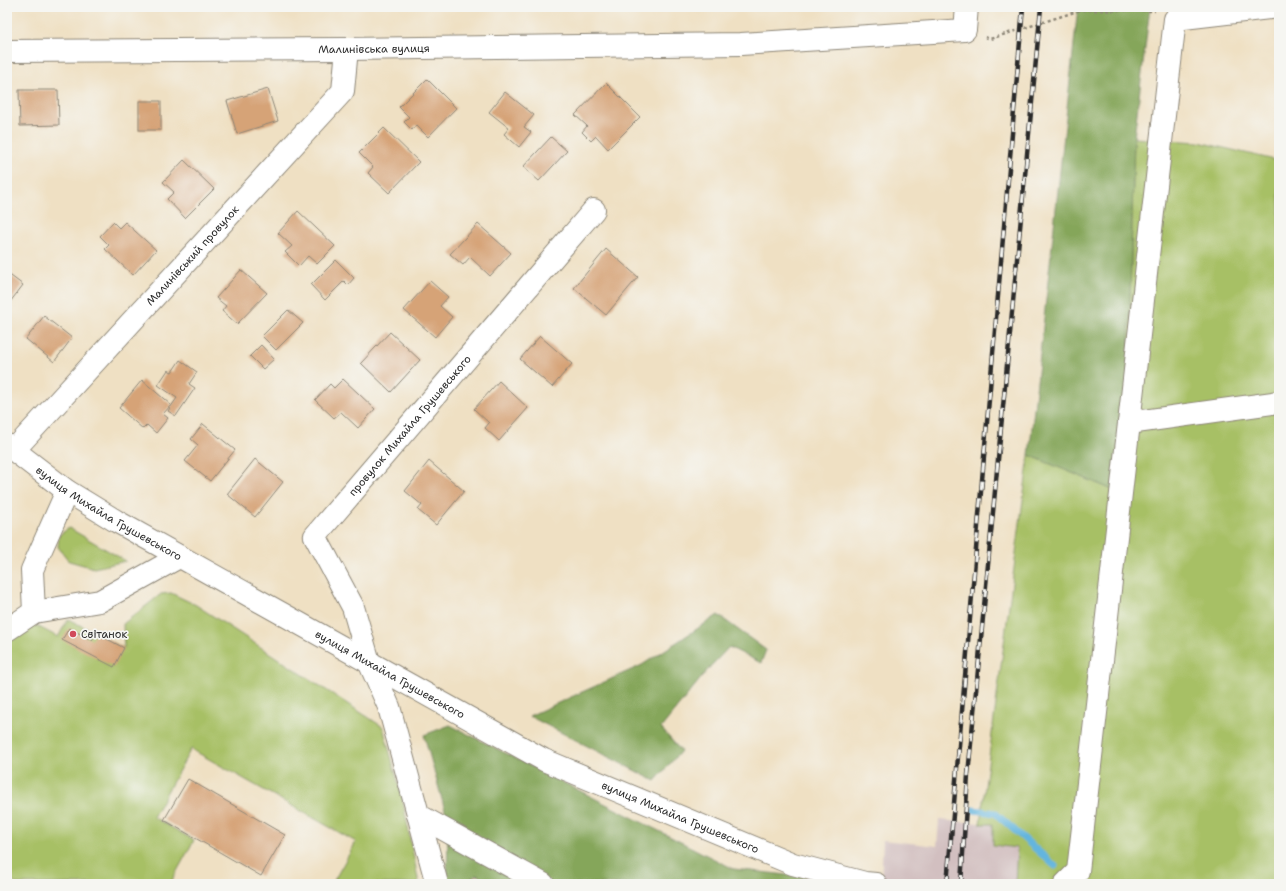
<svg xmlns="http://www.w3.org/2000/svg" width="1286" height="891" font-family="'Shantell Sans',sans-serif">
<style>
.built{fill:#f7d1c8}
.industrial{fill:#d2bfc0}
.green{fill:#a7c065;stroke:#697648}
.forest{fill:#85a65a;stroke:#586842}
.lines{fill:none;stroke-linecap:round;stroke-linejoin:round}
.stream{stroke:#63b5de;stroke-width:7}
.building{fill:#d6a377}
.minor-casing{stroke:#8d8677;stroke-width:24}
.path{stroke:#8d8677;stroke-width:2.5;stroke-dasharray:3 3;stroke-linecap:butt}
.minor{stroke:#fff;stroke-width:22}
.rail-casing{stroke:#2b2b2b;stroke-width:4.5}
.rail{stroke:#f6f6f2;stroke-width:3;stroke-dasharray:9;stroke-linecap:butt}
.poi-dot{fill:#d1495b;stroke:#f6f6f2;stroke-width:1.5}
.labels{text-anchor:middle;dominant-baseline:central;stroke-width:3.5;stroke-linejoin:round;paint-order:stroke}
.street-label{font-size:11px;fill:#2b2b2b;stroke:#f6f6f2}
.poi-label{font-size:11px;fill:#2b2b2b;stroke:#f6f6f2;text-anchor:start}
</style>
<rect width="100%" height="100%" fill="#f6f6f2"/>
<filter id="ink" filterUnits="userSpaceOnUse"><feTurbulence type="fractalNoise" baseFrequency=".025" numOctaves="2"/><feDisplacementMap in="SourceGraphic" scale="8" xChannelSelector="R" yChannelSelector="G"/><feConvolveMatrix kernelMatrix="1 2 1 2 8 2 1 2 1" color-interpolation-filters="sRGB"/></filter>
<filter id="wash" filterUnits="userSpaceOnUse"><feTurbulence type="fractalNoise" baseFrequency=".012" numOctaves="4" result="noise"/><feDisplacementMap in="SourceGraphic" scale="16" xChannelSelector="R" yChannelSelector="G"/><feGaussianBlur stdDeviation="0.9" result="paint"/><feColorMatrix in="noise" values="0 0 0 0 0 0 0 0 0 0 0 0 0 0 0 0 0 1.4 0 .05"/><feComposite in="paint" operator="in"/></filter>
<g filter="url(#wash)">
<rect width="100%" height="100%" fill="#efe0c3"/>
<polygon class="built" points="477,875 490,884 461,884"/>
<polygon class="industrial" points="939,820 993,824 1017,848 1015,884 881,884 883,840 937,846"/>
<g class="green">
<polygon points="1134,138 1199,142 1279,161 1279,884 1015,884 1017,848 993,845 993,824 980,824 1029,455 1125,495"/>
<polygon points="69,528 126,561 94,568 69,561 58,547 59,535"/>
<polygon points="171,593 196,605 383,727 402,797 419,884 332,884 356,842 191,749 153,817 194,840 170,884 16,884 7,878 7,618 35,625 58,637 68,619 124,648 123,624 161,594"/>
</g>
<g class="forest">
<polygon points="1078,7 1150,7 1134,138 1125,495 1029,455"/>
<polygon points="718,615 766,650 761,663 729,647 710,667 661,728 681,751 655,781 529,716 642,665"/>
<polygon points="450,725 734,869 805,877 805,884 490,884 477,875 461,884 447,884 448,821 424,735"/>
</g>
<g class="lines">
<polyline class="stream" points="974,810 995,813 1055,866"/>
</g>
<g id="blocks">
<g class="building">
<polygon points="427,79 456,108 428,137 416,125 412,130 404,122 409,117 399,107"/>
<polygon points="606,83 640,117 608,149 596,136 591,141 582,132 587,126 575,115"/>
<polygon points="268,89 278,121 237,134 227,101"/>
<polygon points="19,90 58,90 59,125 20,126"/>
<polygon points="505,92 534,115 524,127 531,132 519,147 504,134 509,128 489,112"/>
<rect x="139" y="101" width="22" height="29"/>
<polygon points="384,128 419,162 389,193 368,173 373,167 359,153"/>
<polygon points="551,137 567,151 539,181 523,167"/>
<polygon points="184,160 214,189 185,218 167,199 174,192 163,182"/>
<polygon points="298,211 335,246 317,264 308,256 299,266 285,252 292,246 278,233"/>
<polygon points="113,222 119,228 125,222 156,250 133,275 105,249 109,245 100,236"/>
<polygon points="478,224 511,253 490,276 470,257 463,265 450,254"/>
<polygon points="606,249 638,277 606,315 574,288"/>
<polygon points="336,260 354,278 348,285 344,281 325,300 311,285"/>
<polygon points="241,270 267,293 237,324 222,311 226,306 216,298"/>
<polygon points="7,273 23,285 7,306"/>
<polygon points="430,281 448,297 440,306 452,317 435,337 404,310"/>
<polygon points="288,310 303,323 276,350 262,336"/>
<polygon points="44,316 72,338 54,362 26,339"/>
<polygon points="390,332 420,360 391,392 361,363"/>
<polygon points="540,336 572,364 552,387 520,359"/>
<polygon points="261,345 274,359 263,369 250,356"/>
<polygon points="180,360 197,372 189,384 195,388 176,416 168,411 177,398 158,385 168,370 172,372"/>
<polygon points="343,379 375,409 358,428 341,412 334,418 315,400 330,384 334,388"/>
<polygon points="142,380 171,405 163,414 168,418 156,433 147,425 143,429 119,408"/>
<polygon points="499,381 528,408 499,441 485,428 489,423 474,409"/>
<polygon points="203,424 235,450 210,481 185,461 198,445 191,439"/>
<polygon points="255,459 283,482 255,517 227,494"/>
<polygon points="429,461 464,491 436,525 418,510 422,505 405,491"/>
<polygon points="69,628 92,640 96,633 124,648 114,667 62,640"/>
<polygon points="188,779 285,835 261,876 164,820"/>
</g>
</g>
</g>
<g filter="url(#ink)">
<use href="#blocks" fill-opacity="0" stroke="#8d8677" stroke-width="1"/>
<g class="lines">
<g class="minor-casing">
<g id="minor">
<path id="s1" d="M7,51L347,49L741,44L965,30L967,7"/>
<polyline points="1129,423 1279,402"/>
<path id="s2" d="M7,445L67,491L116,521L544,760L793,864L865,883L876,884"/>
<path id="s3" d="M14,450L343,91L347,49"/>
<polyline points="34,612 32,570 67,491"/>
<polyline points="7,630 34,612 100,601 179,557"/>
<polyline points="418,815 543,884"/>
<path id="s4" d="M437,884L389,707L369,662L353,607L315,536L594,210"/>
<polyline points="1065,884 1078,871 1175,19 1279,7"/>
</g>
</g>
<polyline class="path" points="985,37 990,39 1081,10 1155,11"/>
<use href="#minor" class="minor"/>
<g class="rail-casing">
<g id="rail">
<polyline points="947,884 1023,7"/>
<polyline points="961,884 968,775 1041,7"/>
</g>
</g>
<use href="#rail" class="rail"/>
</g>
</g>
<circle class="poi-dot" cx="73" cy="634" r="4"/>
<g class="labels">
<g class="street-label">
<text stroke="none"><textPath href="#s1" startOffset="367">Малинівська вулиця</textPath></text>
<text stroke="none"><textPath href="#s3" startOffset="264">Малинівський провулок</textPath></text>
<text stroke="none"><textPath href="#s4" startOffset="516">провулок Михайла Грушевського</textPath></text>
<text stroke="none"><textPath href="#s2" startOffset="123">вулиця Михайла Грушевського</textPath></text>
<text stroke="none"><textPath href="#s2" startOffset="447">вулиця Михайла Грушевського</textPath></text>
<text stroke="none"><textPath href="#s2" startOffset="771">вулиця Михайла Грушевського</textPath></text>
</g>
<g class="poi-label">
<text x="81" y="634">Світанок</text>
</g>
</g>
<rect width="1286" height="891" fill="none" stroke="#f6f6f2" stroke-width="24"/>
</svg>
